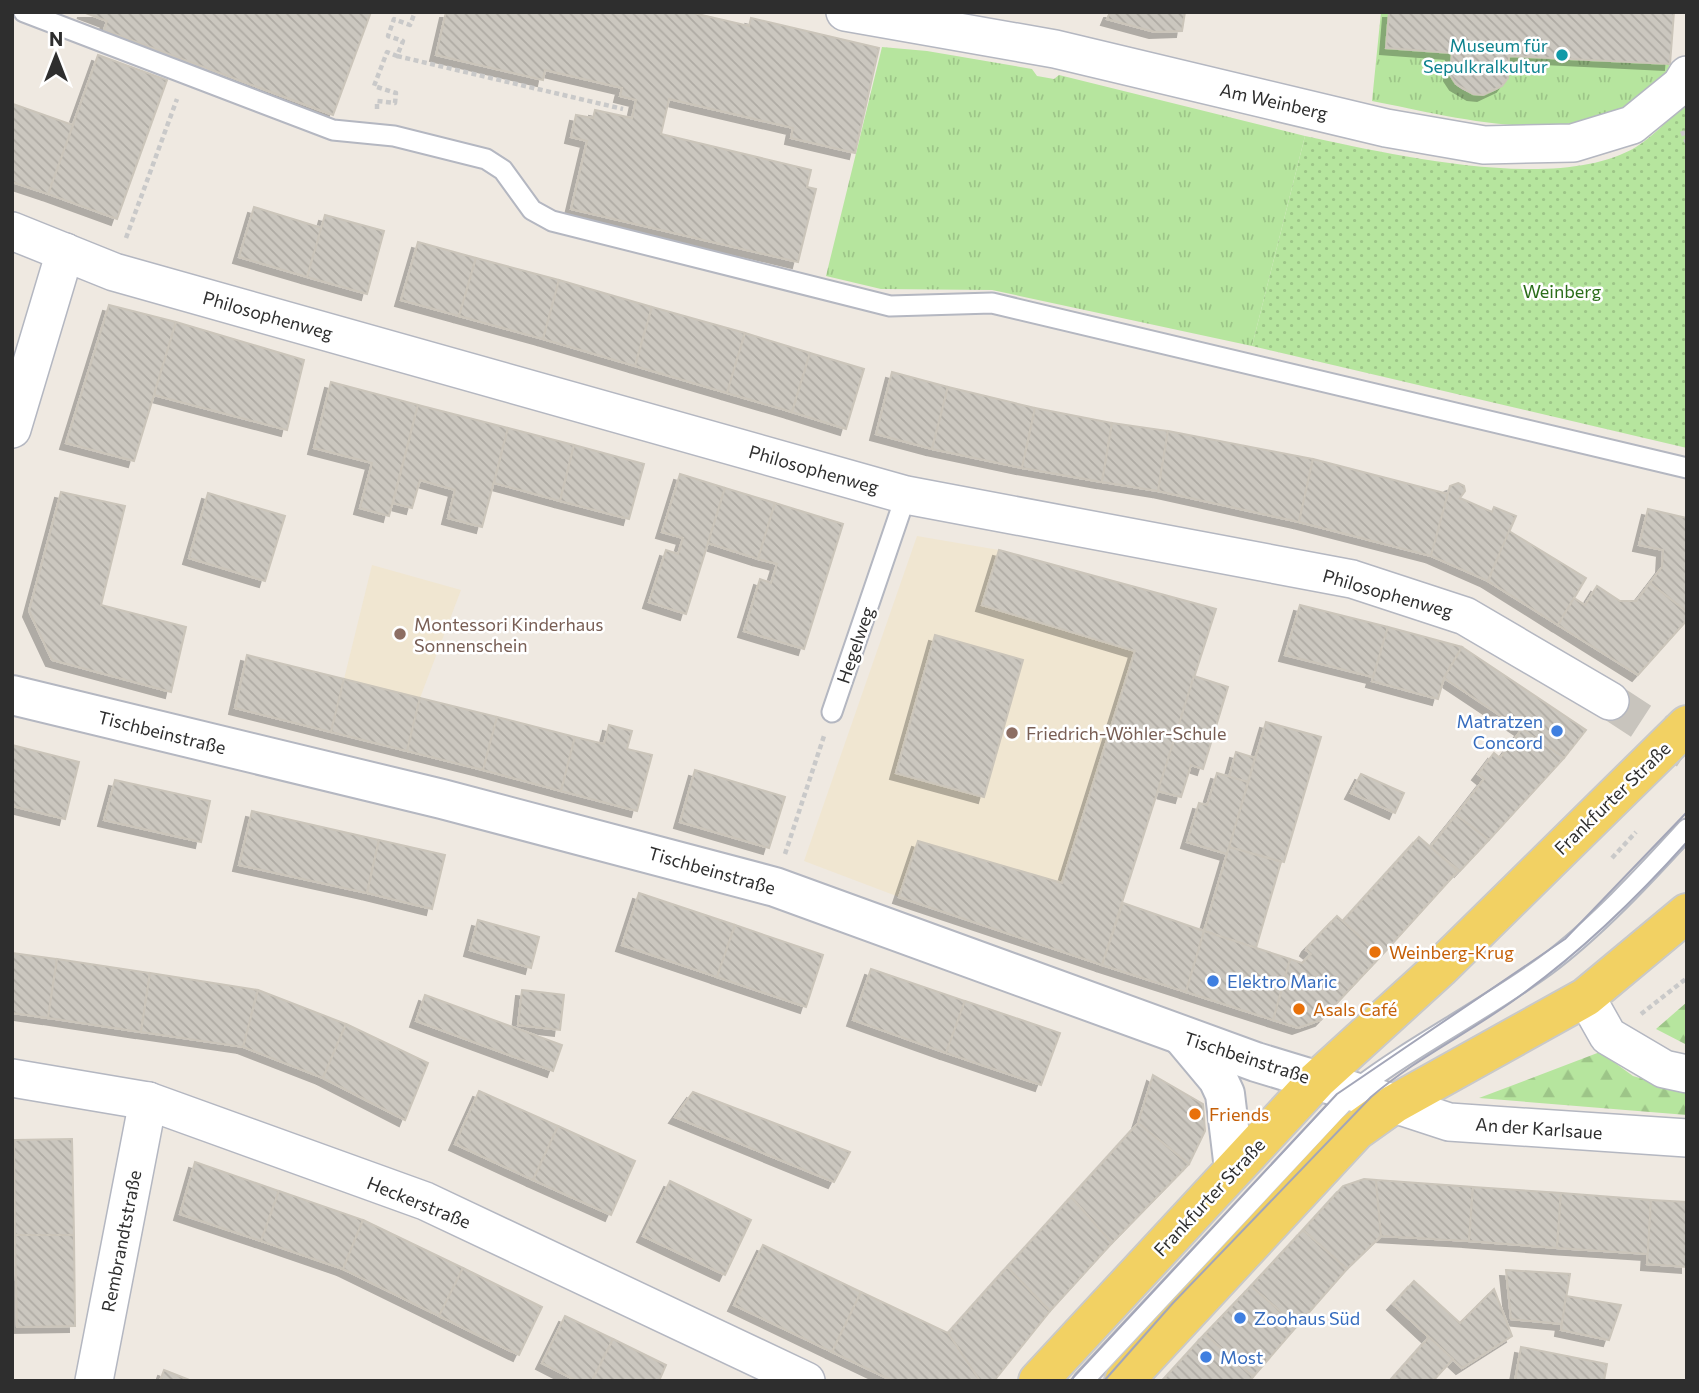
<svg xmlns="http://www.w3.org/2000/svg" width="1699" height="1393" font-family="Commissioner,sans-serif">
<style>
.education{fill:#f0e6d1}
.grass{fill:url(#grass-tufts)}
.forest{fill:url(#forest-firs)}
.park{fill:url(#park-dots)}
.building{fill:url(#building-back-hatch);stroke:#cbc5ba;stroke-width:2;filter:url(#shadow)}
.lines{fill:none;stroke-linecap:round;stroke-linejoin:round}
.minor-tunnel{stroke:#c8c4bd;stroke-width:37;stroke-dasharray:37 18;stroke-linecap:butt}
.service-casing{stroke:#b4b7c1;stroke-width:23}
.minor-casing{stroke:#b4b7c1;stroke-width:40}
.secondary-casing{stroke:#b4b7c1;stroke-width:42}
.primary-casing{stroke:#c9c9c9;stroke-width:42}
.path{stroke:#c9c9c9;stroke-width:4.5;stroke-dasharray:5 3.5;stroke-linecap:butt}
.service{stroke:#fff;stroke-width:19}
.minor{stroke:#fff;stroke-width:37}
.secondary{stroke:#fff;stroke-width:38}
.primary{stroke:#f2d163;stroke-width:38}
.tram{stroke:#a3a6b8;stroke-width:2}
.culture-dot{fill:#0f9aa8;stroke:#fff;stroke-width:2.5}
.education-dot{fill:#8d6e63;stroke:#fff;stroke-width:2.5}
.shop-dot{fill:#3f7fe0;stroke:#fff;stroke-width:2.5}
.food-dot{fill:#e8710a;stroke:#fff;stroke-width:2.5}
.labels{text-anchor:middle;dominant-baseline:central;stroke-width:5;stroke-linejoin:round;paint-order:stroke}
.culture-label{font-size:18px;fill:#0d838f;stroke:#fff;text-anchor:end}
.street-label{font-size:18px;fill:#2e2e2e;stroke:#fff}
.park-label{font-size:18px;fill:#2c6e1b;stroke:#fff}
.education-label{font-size:18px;fill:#785e54;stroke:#fff;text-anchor:start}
.shop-label{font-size:18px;fill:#366cbe;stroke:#fff;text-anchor:start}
.food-label{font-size:18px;fill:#c56008;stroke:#fff;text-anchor:start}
</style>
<defs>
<pattern id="grass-tufts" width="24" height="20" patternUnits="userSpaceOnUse" patternTransform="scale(1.75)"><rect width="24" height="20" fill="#b6e59e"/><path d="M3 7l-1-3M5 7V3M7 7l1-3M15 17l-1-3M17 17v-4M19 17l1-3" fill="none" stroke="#9dc588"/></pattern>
<pattern id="forest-firs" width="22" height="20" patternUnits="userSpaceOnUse" patternTransform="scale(1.75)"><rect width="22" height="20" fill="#b6e59e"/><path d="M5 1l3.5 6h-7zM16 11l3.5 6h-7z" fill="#9dc588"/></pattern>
<pattern id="park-dots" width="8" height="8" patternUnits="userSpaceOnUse" patternTransform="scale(1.75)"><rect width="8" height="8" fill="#b6e59e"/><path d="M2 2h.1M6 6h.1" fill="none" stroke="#9dc588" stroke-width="1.8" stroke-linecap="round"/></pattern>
<pattern id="building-back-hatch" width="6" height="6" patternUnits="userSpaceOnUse" patternTransform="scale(1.75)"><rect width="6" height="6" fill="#cbc7bf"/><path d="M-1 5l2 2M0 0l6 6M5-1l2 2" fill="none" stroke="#afaba4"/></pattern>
<filter id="shadow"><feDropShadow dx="-6" dy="6" stdDeviation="0" flood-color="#0004"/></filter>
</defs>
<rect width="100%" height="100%" fill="#efe9e1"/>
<g class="education">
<polygon points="917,536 999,550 1216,609 1102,965 899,897 804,861"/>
<polygon points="372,565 461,590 420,698 407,751 331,732"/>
</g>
<g class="grass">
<path d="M1381,12H1389L1386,48L1452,53C1452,60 1449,69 1451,76C1458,99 1497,100 1507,79C1510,73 1509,63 1509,56L1670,64C1665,78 1658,83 1647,92C1574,152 1456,117 1372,101Z"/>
<polygon points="882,47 927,51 1032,69 1037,76 1054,79 1059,75 1305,136 1252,346 992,290 881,289 826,276"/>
</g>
<g class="forest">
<polygon points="1687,1002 1687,1045 1656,1029"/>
<polygon points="1600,1052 1633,1076 1687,1092 1687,1115 1479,1098"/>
</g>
<path class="park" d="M1687,99V448L1252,346L1305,136C1390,154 1558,194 1636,147C1655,135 1673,116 1687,99Z"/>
<g class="building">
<polygon points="83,12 371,12 333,115 104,30 107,21"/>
<polygon points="446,12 689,12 749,26 751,18 879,48 855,153 791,138 793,128 669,99 661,134 811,170 807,187 816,189 798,262 571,209 587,141 571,137 576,115 593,118 595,110 632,118 636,100 620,96 622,88 545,70 543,80 436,55"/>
<polygon points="1110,12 1185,12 1182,31 1155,32 1107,19"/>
<polygon points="1389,12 1674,12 1670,64 1509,56 1508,78 1502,86 1483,95 1473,94 1456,84 1450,75 1452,53 1386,48"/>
<polygon points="98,55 167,80 117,219 48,194"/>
<polygon points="13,104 73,125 48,194 12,182"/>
<polygon points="254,207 322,228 307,277 239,257"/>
<polygon points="325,215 384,231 367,294 307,277"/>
<polygon points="418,242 476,258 459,316 401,300"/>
<polygon points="476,258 559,280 543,339 459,316"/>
<polygon points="559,280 652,307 635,366 543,339"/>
<polygon points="109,305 176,322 134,461 66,443"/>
<polygon points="652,307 745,333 727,393 635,366"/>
<polygon points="176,322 304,360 287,430 154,395"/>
<polygon points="745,333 810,353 792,412 727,393"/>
<polygon points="810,353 864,369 846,429 792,412"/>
<polygon points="892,372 948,387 932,449 876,434"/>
<polygon points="331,382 418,405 389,516 360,508 372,463 314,448"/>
<polygon points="948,387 1035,408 1022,468 932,449"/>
<polygon points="418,405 508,428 482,527 448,518 455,490 420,480 412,508 393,503"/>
<polygon points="1035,408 1112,423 1102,482 1022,468"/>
<polygon points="1112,423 1168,431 1158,491 1102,482"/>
<polygon points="508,428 574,445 560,501 494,483"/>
<polygon points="1168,431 1313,459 1299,522 1158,491"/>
<polygon points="574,445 644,464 629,519 560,501"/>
<polygon points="1313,459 1448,494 1431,556 1299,522"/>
<polygon points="680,474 725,488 686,614 649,602 666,550 678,554 683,538 662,532"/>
<polygon points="1458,483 1464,486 1465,491 1460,498 1492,512 1494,507 1516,516 1488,581 1431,556 1450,486"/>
<polygon points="725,488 775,503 758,559 708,543"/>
<polygon points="61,492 125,506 101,605 186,627 171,692 52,660 29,611"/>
<polygon points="208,493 285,516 265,581 189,558"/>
<polygon points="775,503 843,524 804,649 744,631 760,579 771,583 777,564 758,559"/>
<polygon points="1648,509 1687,518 1687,612 1650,583 1662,567 1663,550 1639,545"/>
<polygon points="1509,531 1586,578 1558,625 1488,581"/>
<polygon points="999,550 1216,609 1102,965 899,897 918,841 1062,883 1135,651 982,605"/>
<polygon points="1650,583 1687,612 1687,620 1638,675 1558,625 1574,598 1585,605 1597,586 1620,601 1636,601"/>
<polygon points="1300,605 1388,627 1373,677 1285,655"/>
<polygon points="1388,627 1462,647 1444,678 1438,699 1372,681"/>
<polygon points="935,635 1023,660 984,797 896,773"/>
<polygon points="1462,647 1586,730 1564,758 1444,678"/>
<polygon points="247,655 344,679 331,732 235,708"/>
<polygon points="1194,676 1228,687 1203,769 1191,765 1181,797 1158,791"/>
<polygon points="344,679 420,698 407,751 331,732"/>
<polygon points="420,698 497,717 483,770 407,751"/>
<polygon points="497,717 575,737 561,791 483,770"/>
<polygon points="1266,722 1321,737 1284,862 1229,847"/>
<polygon points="609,725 632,731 627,749 652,755 637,811 561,791 575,737 604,744"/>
<polygon points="1522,729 1564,758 1489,840 1456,815 1484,779 1478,774 1494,753 1500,758"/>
<polygon points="12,745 79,762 65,819 12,806"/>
<polygon points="1236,752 1255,758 1248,782 1229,777"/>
<polygon points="695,770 785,797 769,848 680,822"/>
<polygon points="1217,773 1248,782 1227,854 1187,842 1199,803 1207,805"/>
<polygon points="1361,774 1404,793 1395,813 1351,793"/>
<polygon points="115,780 210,801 201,842 104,820"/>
<polygon points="252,811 379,840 367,893 239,865"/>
<polygon points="1456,815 1489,840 1460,871 1430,847"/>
<polygon points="1419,837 1458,871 1381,956 1342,922"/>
<polygon points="379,840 445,855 432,909 367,893"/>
<polygon points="1229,847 1281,862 1256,948 1204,931"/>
<polygon points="639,893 735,925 717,977 622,945"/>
<polygon points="1123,903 1204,931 1186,992 1102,965"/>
<polygon points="1337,916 1381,956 1321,1020 1298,1028 1273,1020 1290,959 1302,963 1311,954 1306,950 1308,946"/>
<polygon points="478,920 539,937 531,968 470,950"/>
<polygon points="735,925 823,955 806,1007 717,977"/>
<polygon points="1204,931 1290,959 1273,1020 1186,992"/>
<polygon points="12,953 57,959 48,1018 12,1013"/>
<polygon points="57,959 150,973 141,1032 48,1018"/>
<polygon points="871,969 965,1001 946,1053 853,1020"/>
<polygon points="150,973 258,990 243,1047 141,1032"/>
<polygon points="258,990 346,1024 323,1078 243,1047"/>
<polygon points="522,990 564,995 560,1030 518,1025"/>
<polygon points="425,995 562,1045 553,1071 416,1021"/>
<polygon points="965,1001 1060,1033 1041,1085 946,1053"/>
<polygon points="346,1024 428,1063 405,1120 323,1078"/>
<polygon points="1153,1075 1203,1104 1205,1131 1189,1164 1138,1123"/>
<polygon points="479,1091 558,1126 533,1180 455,1144"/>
<polygon points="693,1092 850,1152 834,1182 675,1117"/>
<polygon points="1138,1123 1189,1164 1112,1243 1071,1197"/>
<polygon points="558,1126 635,1161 611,1215 533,1180"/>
<polygon points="72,1139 74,1235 15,1235 14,1140"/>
<polygon points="195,1162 279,1191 261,1241 180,1214"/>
<polygon points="1364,1179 1376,1180 1381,1236 1347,1269 1303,1230 1343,1186"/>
<polygon points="1376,1180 1473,1187 1469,1241 1381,1236"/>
<polygon points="670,1181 751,1220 725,1275 643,1236"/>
<polygon points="1473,1187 1561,1193 1557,1248 1469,1241"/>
<polygon points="279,1191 363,1220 343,1269 261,1241"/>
<polygon points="1561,1193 1651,1200 1648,1254 1557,1248"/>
<polygon points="1071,1197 1112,1243 1050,1311 1007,1267"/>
<polygon points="1651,1200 1687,1202 1687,1267 1647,1264"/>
<polygon points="363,1220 463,1268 439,1316 343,1269"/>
<polygon points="1303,1230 1347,1269 1297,1326 1251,1286"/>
<polygon points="15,1235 74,1235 75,1326 17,1327"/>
<polygon points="763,1245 861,1292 832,1352 734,1305"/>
<polygon points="1007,1267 1050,1311 994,1381 980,1381 948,1333"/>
<polygon points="463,1268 542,1307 519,1355 439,1316"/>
<polygon points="1506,1270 1570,1274 1562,1324 1511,1319"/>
<polygon points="1414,1281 1460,1323 1494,1289 1512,1336 1462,1368 1393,1304"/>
<polygon points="1251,1286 1297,1326 1253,1377 1205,1334"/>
<polygon points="861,1292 948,1333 980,1381 893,1381 832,1352"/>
<polygon points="1566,1296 1621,1305 1609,1340 1561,1330"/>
<polygon points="565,1316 613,1339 592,1381 577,1381 542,1363"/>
<polygon points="1205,1334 1253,1377 1249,1381 1162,1381"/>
<polygon points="1429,1337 1453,1359 1433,1381 1390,1381"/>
<polygon points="613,1339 666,1365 659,1381 592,1381"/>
<polygon points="1521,1347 1607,1364 1604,1381 1515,1381"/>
<polygon points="164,1370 192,1381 160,1381"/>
</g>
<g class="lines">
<polyline class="minor-tunnel" points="1610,701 1687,751"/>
<g class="service-casing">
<g id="service">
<polyline points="24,12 333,130 394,136 486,159 503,170 532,210 552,221 890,306 992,303 1687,468"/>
<polyline points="832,712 906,495"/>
<path d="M1083,1381L1354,1091C1414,1045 1483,1011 1545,966C1595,929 1645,875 1687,829"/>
</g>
</g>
<g class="minor-casing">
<g id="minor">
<polyline points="845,12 1055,49 1386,128 1484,145 1573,143 1632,125 1681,85 1687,75"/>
<polyline points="12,231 114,272 906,495 1352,579 1465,616 1610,701"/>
<polyline points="12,429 65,252"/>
<polyline points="1586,997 1608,1036 1664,1069 1687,1074"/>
<polyline points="12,1078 148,1101 425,1201 806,1381"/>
<polyline points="1394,1104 1449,1122 1687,1138"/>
<polyline points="94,1381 148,1101"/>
</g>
</g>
<g class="secondary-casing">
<g id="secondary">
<polyline points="12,695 442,799 775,887 1256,1062 1394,1104"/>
<polyline points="1182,1036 1218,1079 1225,1094 1234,1169"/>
</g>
</g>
<g class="primary-casing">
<g id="primary">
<polyline points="1038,1381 1317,1080 1440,968 1687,725"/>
<polyline points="1124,1381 1356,1131 1394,1104 1586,997 1687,913"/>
</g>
</g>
<g class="path">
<polyline points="397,56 623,109"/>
<polyline points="377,109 377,101 395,103 396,93 374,86 387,52 397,56 403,41 388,36 394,19 410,25 415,12"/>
<polyline points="1682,131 1687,143"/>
<polyline points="126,238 177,99"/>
<polyline points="785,854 824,736"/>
<polyline points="1612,858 1636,832"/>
<polyline points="1641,1014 1687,978"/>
</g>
<use href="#service" class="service"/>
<use href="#minor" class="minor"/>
<use href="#secondary" class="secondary"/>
<use href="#primary" class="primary"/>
<g class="tram">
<polyline points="1070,1381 1337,1094 1565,939 1687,812"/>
<path d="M1104,1381L1173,1303L1371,1097C1416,1058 1469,1033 1517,998C1580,953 1636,899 1687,842"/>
</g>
</g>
<circle class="culture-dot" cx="1562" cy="55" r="7"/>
<g class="education-dot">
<circle cx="400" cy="634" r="7"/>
<circle cx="1012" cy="733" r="7"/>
</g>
<g class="shop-dot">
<circle cx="1557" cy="731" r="7"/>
<circle cx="1213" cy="981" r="7"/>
<circle cx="1240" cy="1318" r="7"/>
<circle cx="1206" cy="1357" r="7"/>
</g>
<g class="food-dot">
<circle cx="1375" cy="952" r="7"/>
<circle cx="1299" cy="1009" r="7"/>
<circle cx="1195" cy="1114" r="7"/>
</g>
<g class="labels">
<g class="culture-label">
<text x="1548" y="45">Museum für<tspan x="1548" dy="21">Sepulkralkultur</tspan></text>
</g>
<g class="street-label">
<text transform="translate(1274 101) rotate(13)">Am Weinberg</text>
<text transform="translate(268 315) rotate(16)">Philosophenweg</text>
<text transform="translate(814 469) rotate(16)">Philosophenweg</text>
<text transform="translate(1388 593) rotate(16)">Philosophenweg</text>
<text transform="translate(855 645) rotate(-71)">Hegelweg</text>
<text transform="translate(162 732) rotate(14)">Tischbeinstraße</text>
<text transform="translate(1612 798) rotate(-44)">Frankfurter Straße</text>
<text transform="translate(712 870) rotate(16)">Tischbeinstraße</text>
<text transform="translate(1247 1057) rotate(18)">Tischbeinstraße</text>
<text transform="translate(1539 1128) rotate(4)">An der Karlsaue</text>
<text transform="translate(1209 1197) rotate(-47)">Frankfurter Straße</text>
<text transform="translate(419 1202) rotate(22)">Heckerstraße</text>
<text transform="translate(121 1241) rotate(-79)">Rembrandtstraße</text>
</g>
<g class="park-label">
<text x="1562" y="291">Weinberg</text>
</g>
<g class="education-label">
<text x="414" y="624">Montessori Kinderhaus<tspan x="414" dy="21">Sonnenschein</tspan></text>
<text x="1026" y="733">Friedrich-Wöhler-Schule</text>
</g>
<g class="shop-label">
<text x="1543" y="721" text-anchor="end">Matratzen<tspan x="1543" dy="21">Concord</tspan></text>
<text x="1227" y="981">Elektro Maric</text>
<text x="1254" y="1318">Zoohaus Süd</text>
<text x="1220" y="1357">Most</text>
</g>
<g class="food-label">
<text x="1389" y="952">Weinberg-Krug</text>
<text x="1313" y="1009">Asals Café</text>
<text x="1209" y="1114">Friends</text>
</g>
</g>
<rect width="1699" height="1393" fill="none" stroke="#2e2e2e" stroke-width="28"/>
<g transform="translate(56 56)" stroke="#ffffff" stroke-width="5" paint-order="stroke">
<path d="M0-5L12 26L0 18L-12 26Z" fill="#2e2e2e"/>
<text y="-10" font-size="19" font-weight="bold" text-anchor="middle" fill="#2e2e2e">N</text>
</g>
</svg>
